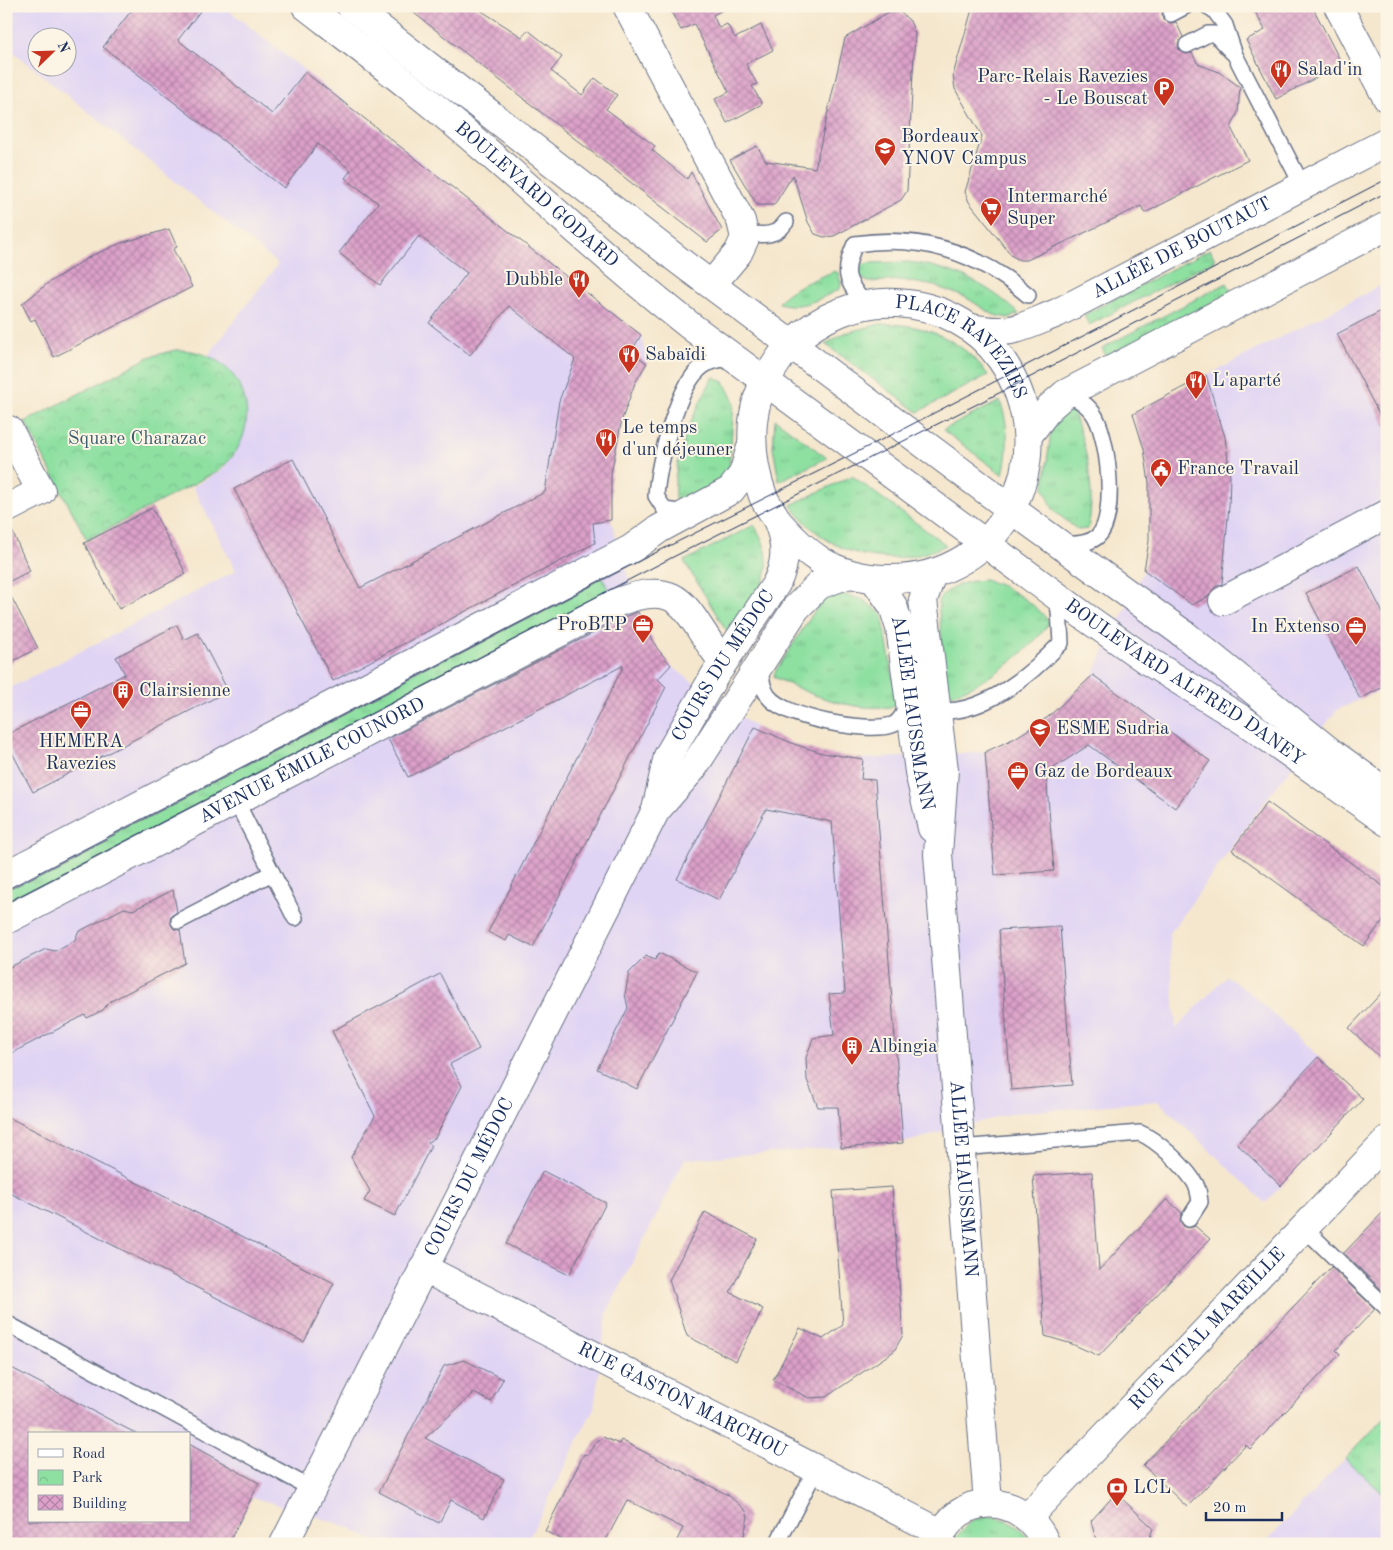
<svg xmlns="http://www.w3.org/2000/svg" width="1393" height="1550" font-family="'Old Standard TT',serif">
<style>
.built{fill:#e0d4f4;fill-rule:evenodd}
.grass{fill:url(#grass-tufts);stroke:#548880}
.park{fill:url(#park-crowns);stroke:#548880}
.building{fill:url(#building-cross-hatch)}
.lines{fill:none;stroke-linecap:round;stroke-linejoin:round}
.service-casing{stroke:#676f85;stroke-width:18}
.minor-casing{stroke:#676f85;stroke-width:30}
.tertiary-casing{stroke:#676f85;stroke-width:30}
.secondary-casing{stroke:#676f85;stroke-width:30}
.primary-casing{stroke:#676f85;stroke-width:30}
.service{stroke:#fff;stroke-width:15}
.minor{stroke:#fff;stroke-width:28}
.tertiary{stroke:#fff;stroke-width:28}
.secondary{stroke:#fff;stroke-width:28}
.primary{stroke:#fff;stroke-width:28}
.tram{stroke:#1b2f5e;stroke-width:1}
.labels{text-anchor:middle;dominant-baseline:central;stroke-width:4;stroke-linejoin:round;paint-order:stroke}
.poi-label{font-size:19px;fill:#1b2f5e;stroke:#fcf5e5;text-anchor:start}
.street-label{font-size:19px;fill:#1b2f5e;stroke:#fcf5e5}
.park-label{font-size:19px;fill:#385b6f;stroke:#fcf5e5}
</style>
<defs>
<pattern id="grass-tufts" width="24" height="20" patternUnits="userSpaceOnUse" patternTransform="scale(1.25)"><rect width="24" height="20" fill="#8ee0a1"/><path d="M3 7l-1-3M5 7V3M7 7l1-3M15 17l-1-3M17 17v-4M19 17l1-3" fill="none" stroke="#7ac08d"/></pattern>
<pattern id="park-crowns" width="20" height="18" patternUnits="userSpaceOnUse" patternTransform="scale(1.25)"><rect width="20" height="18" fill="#8ee0a1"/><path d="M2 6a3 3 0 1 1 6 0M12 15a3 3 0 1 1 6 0" fill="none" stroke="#7ac08d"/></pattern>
<pattern id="building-cross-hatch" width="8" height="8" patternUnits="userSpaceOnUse" patternTransform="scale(1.25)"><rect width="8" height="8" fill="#dca0c9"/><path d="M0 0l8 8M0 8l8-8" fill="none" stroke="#b283a6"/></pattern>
</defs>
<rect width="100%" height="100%" fill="#fcf5e5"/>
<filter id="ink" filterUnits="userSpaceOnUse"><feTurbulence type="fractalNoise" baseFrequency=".02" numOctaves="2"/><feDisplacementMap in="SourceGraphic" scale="10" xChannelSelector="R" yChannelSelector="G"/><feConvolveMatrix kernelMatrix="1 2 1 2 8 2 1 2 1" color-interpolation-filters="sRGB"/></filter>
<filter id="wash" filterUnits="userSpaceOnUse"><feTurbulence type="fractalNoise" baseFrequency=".0096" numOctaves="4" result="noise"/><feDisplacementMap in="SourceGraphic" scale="20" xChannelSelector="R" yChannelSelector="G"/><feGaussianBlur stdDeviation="1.12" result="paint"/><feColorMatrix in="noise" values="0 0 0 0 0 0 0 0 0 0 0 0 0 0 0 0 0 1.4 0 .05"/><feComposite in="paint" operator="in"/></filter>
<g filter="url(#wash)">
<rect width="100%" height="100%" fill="#f5e7cd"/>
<g class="built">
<path d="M6,6H223L641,335L647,363L635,383L622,419L611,474V520L640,617L657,648L671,666L755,727L792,744L822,753L863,759L985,752L1015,738L1048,717L1093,675L1144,570L1149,541V483L1144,449L1133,414L1387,282V687L1337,710L1265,801L1169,934L1176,1029L1226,976L1254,996L1363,1099L1265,1203L1158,1101L1013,1113L903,1143L685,1159L607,1312L594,1408L526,1544H380L346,1526L252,1497L228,1544H6V690L236,571L193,487L222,470L235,454L207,357L278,264L6,46ZM38,38H68V68H38ZM29,1434H189V1521H29Z"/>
<polygon points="1345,1459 1387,1497 1387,1544 1264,1544"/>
</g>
<g class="grass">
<polygon points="1210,249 1215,260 1089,325 1084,315"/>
<path d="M908,262C950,267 989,284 1019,314L1008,318L994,315L965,297L935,286L901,280L868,282L860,277L856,267L868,263Z"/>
<path d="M835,271L838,273L841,283L840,289C819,299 802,310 779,303C785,289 821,277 835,271Z"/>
<polygon points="1227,283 1232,293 1107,359 1102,348"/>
<path d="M880,324C924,323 962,339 988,375L918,412L825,344L845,333Z"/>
<path d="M715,377L724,382L734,402L729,470L724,479L682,505L675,499C672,457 693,415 712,379Z"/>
<path d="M1000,401C1009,426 1009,449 1003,475L943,430Z"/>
<path d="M1073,411C1087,450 1096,488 1088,529L1078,530L1054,511L1044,488L1051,430L1063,413Z"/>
<polygon points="775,419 827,458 779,481 773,448"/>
<path d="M852,476L946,545C891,572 826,556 791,505Z"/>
<path d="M754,525C785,573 755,594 729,635L684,561Z"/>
<polygon points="601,574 611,596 6,910 6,884"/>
<path d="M984,580C1001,582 1042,607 1049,623C1026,656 987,682 949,696L947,694L938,601C948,586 966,581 984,580Z"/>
<path d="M837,593L862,599L882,614L898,706C855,713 812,696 774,677L775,672L821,601L825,597Z"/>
<polygon points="1387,1415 1387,1497 1345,1459"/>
<path d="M986,1516C1007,1518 1021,1524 1031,1544H950L971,1521Z"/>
</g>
<path class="park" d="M175,350C245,348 272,428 218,471L87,540L25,422L149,357Z"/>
<g id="blocks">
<g class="building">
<polygon points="135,6 204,6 178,40 272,114 305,72 641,335 631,352 647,363 635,383 622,419 611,474 611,520 593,523 595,543 333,681 234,489 293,459 360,588 545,492 559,401 575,359 509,306 470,355 429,323 467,273 419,236 380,285 339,253 378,203 345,178 351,170 318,144 284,188 103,47"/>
<polygon points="405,6 474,6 522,37 528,30 562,57 551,71 582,95 595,78 617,95 606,109 655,146 652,150 687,179 691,172 722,230 707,242"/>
<polygon points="668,6 730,6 713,15 719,28 727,24 735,38 761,25 773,50 746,64 757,84 752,86 762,104 727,123 715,99 729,92 694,24 681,30"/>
<polygon points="973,6 1166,6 1162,13 1163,19 1170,23 1176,22 1183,37 1178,44 1179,50 1186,54 1192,53 1198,64 1219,72 1240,87 1238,112 1231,128 1248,160 1145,213 1141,206 1027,260 1020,260 1012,256 969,202 965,192 982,136 955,89 953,75"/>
<polygon points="1252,6 1312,6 1342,64 1276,99 1246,40 1265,30"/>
<polygon points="900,12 910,21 915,33 907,191 901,200 834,236 824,237 815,234 808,222 793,175 774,205 757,205 730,160 757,146 766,161 815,168 845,38 887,13"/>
<polygon points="169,229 177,247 173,249 192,287 54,357 35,319 31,321 22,304 48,283 91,256 121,243"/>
<polygon points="1387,308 1387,429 1337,334"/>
<polygon points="1206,375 1225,437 1230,476 1229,506 1222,584 1215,587 1209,596 1192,605 1144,570 1149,541 1149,483 1144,449 1133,414"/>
<polygon points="152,508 186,574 119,609 84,543"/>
<polygon points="6,524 9,524 30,571 6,583"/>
<polygon points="1359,566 1387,621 1387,685 1360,699 1306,593"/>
<polygon points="6,587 38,648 6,665"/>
<polygon points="638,612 657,648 671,665 658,679 666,687 533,947 509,935 506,941 488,932 624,665 408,777 388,739 624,617"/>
<polygon points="177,625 184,640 198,633 228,691 33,792 6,741 6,735 125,674 116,657"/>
<polygon points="1093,675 1210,761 1175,808 1089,745 1046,773 1054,871 995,875 985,752 1015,738 1048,717"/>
<polygon points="755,727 794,744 822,753 863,759 861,779 875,780 903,1143 841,1148 838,1107 818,1107 807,1080 806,1058 813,1038 834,1035 829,994 845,993 832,822 766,809 719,900 677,879"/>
<polygon points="1267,802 1387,889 1387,915 1364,946 1232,850"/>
<polygon points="173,890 177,912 171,916 170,921 174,929 180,930 185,963 109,1002 103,1010 87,1018 85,1015 6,1056 6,969 46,949 55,951 75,940 78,932 124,908 133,910"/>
<polygon points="1060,926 1072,1085 1011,1090 999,930"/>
<polygon points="659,953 697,972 637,1089 597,1069 628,1008 625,994 629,973 646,956 655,960"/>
<polygon points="440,974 479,1049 450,1064 462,1086 435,1138 428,1142 431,1146 395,1216 364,1201 370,1191 351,1157 375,1116 332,1031"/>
<polygon points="1387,987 1387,1064 1349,1028"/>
<polygon points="1318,1057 1363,1099 1281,1186 1237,1144"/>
<polygon points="6,1116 334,1283 304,1342 6,1191"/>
<polygon points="543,1171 606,1203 569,1275 506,1244"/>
<polygon points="1092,1172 1099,1270 1167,1199 1182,1213 1180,1219 1184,1227 1189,1228 1195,1226 1210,1239 1099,1356 1072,1344 1045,1336 1033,1176"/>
<polygon points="892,1187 903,1335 894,1351 826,1397 809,1398 773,1380 800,1328 823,1339 843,1325 833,1191"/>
<polygon points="1387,1208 1387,1295 1344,1253"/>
<polygon points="705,1212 757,1239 730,1292 763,1309 736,1361 687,1336 669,1280"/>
<polygon points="1331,1267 1375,1309 1336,1350 1340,1354 1250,1449 1246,1445 1187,1507 1143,1465"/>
<polygon points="464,1360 503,1379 491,1402 474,1393 425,1438 504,1479 484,1518 451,1500 439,1523 379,1492 444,1366"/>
<polygon points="6,1365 137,1434 29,1434 29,1521 189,1521 189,1444 259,1483 228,1544 6,1544"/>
<polygon points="603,1437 619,1444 621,1440 728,1495 746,1511 748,1517 742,1544 675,1544 683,1528 627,1500 604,1544 570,1544 545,1531 584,1454 587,1455 596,1442"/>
<polygon points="1116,1493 1153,1528 1148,1544 1097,1544 1091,1521"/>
</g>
</g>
</g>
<g filter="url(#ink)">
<use href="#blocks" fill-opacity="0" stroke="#676f85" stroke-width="1"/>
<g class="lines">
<g class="service-casing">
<g id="service">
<polyline points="1207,6 1214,10 1225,25 1235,55 1302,185"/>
<polyline points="1171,14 1186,6"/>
<polyline points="1187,45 1208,34 1215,34 1232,52"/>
<path d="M744,233C762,235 775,238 786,222"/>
<path d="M865,304C846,281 842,273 855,244C921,234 977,252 1028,295"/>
<path d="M684,513L665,510L656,496C658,465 677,384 703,366C711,360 723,359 733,357"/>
<path d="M1062,545C1074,544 1088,545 1098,536C1118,517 1108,433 1093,413C1085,402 1077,399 1065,394"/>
<path d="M759,666C761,676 762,688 768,696C784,718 866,733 892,725C901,722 904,712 908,704"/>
<path d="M936,699L947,711C989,710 1033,672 1061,643L1059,610L1054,597"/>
<polyline points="236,801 295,918"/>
<polyline points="179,921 272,873"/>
<path d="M960,1148L1140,1133C1157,1140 1182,1164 1193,1180C1198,1186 1199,1194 1200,1202L1189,1219"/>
<polyline points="1304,1228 1387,1308"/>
<polyline points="6,1323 312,1489"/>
<polyline points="777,1544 816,1469"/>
</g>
</g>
<g class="minor-casing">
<g id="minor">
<polyline points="627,6 741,221 745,238 738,253 712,284"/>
<polyline points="1338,6 1387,98"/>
<polyline points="6,509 41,491 9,430"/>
<polyline points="1223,601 1387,514"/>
<polyline points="6,875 631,549 659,529 731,490 743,474 752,444"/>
<path id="s1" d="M6,920L618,602C680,579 683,606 715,651L720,658V668"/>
<path id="s2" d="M423,1268L941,1533"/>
<path id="s3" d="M1028,1517L1387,1141"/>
</g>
</g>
<g class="tertiary-casing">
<g id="tertiary">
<path id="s4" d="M932,574L923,600L944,770L938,854L988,1503"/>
<path id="s5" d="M874,579L893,606L900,628L919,772L932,828"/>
<path d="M937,1544C957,1488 1024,1492 1046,1544"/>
</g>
</g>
<g class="secondary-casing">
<g id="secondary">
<path id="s6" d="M971,328C1011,336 1020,328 1057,313L1387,142"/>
<polyline points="1029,434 1050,407 1065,394 1387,226"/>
<polyline points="658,808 693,768 796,608 819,585 849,574"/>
<path id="s7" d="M284,1544L656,810L668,756L715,675L776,584C786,564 787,546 779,525C776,515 767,506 763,496C750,460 746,413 767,378C774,367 782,353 791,344C819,317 859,300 897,303C938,305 977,325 1001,359C1066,453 1005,582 887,579C865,579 840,573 821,561C804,550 792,538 779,523"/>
</g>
</g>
<g class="primary-casing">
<g id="primary">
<path id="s8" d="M306,6C368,54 430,101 489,153C557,212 622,273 693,328L1084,616L1145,659L1246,722L1387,822"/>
<polyline points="351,6 682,263 1011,509 1185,635 1329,751 1387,793"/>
</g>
</g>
<use href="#service" class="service"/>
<use href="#minor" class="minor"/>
<use href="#tertiary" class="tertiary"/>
<use href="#secondary" class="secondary"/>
<use href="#primary" class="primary"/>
<g class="tram">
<polyline points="6,890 603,579 903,429 1387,179"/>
<polyline points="6,903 673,557 1017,384 1387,192"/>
</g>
</g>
</g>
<defs>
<g id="restaurant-pin" transform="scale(1.125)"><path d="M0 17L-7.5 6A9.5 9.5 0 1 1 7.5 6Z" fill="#c8321e" stroke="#fcf5e5"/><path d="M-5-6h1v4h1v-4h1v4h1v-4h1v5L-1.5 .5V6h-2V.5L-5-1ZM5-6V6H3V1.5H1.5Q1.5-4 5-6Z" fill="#fff"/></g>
<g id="parking-pin" transform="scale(1.125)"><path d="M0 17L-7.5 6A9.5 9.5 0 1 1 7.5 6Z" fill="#c8321e" stroke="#fcf5e5"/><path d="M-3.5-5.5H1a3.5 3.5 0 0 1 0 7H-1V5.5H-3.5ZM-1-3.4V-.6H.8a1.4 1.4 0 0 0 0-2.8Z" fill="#fff"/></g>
<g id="university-pin" transform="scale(1.125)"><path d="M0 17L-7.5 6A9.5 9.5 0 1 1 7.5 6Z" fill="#c8321e" stroke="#fcf5e5"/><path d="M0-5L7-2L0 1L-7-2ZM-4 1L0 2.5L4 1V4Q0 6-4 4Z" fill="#fff"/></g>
<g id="supermarket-pin" transform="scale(1.125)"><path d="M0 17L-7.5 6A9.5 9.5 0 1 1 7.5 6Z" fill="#c8321e" stroke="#fcf5e5"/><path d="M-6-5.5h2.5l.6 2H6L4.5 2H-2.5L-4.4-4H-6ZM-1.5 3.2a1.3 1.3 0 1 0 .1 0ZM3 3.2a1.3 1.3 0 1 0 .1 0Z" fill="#fff"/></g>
<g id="civic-pin" transform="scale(1.125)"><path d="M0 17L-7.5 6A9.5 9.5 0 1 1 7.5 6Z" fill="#c8321e" stroke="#fcf5e5"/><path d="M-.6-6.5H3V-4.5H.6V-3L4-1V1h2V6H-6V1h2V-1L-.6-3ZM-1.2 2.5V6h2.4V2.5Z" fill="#fff"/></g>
<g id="office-pin" transform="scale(1.125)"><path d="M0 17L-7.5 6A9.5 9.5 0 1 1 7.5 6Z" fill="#c8321e" stroke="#fcf5e5"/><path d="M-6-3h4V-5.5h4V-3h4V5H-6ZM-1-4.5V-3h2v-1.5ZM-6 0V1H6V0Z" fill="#fff"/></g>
<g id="building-pin" transform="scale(1.125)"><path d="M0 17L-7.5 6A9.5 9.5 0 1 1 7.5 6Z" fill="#c8321e" stroke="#fcf5e5"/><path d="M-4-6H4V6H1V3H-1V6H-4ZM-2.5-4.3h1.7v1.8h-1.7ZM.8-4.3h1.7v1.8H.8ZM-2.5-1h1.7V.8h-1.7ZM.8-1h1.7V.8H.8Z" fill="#fff"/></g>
<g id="bank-pin" transform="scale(1.125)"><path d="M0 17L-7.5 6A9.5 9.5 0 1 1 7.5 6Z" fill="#c8321e" stroke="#fcf5e5"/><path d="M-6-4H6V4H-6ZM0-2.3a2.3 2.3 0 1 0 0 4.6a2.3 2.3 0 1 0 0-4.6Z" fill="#fff"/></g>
</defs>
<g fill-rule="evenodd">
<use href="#restaurant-pin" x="1281" y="70"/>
<use href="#parking-pin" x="1164" y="88"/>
<use href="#university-pin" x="885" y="148"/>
<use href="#supermarket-pin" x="991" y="208"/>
<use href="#restaurant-pin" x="579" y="280"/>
<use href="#restaurant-pin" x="629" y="355"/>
<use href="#restaurant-pin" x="1196" y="381"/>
<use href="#restaurant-pin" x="606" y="439"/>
<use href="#civic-pin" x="1161" y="469"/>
<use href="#office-pin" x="643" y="625"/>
<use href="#office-pin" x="1356" y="627"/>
<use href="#building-pin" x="123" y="691"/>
<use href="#office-pin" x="81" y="711"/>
<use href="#university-pin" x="1040" y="729"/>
<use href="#office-pin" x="1018" y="772"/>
<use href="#building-pin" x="852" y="1047"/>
<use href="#bank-pin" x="1117" y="1488"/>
</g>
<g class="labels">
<g class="poi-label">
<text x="1297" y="70">Salad'in</text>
<text x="1148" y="77" text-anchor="end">Parc-Relais Ravezies<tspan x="1148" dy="22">- Le Bouscat</tspan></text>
<text x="901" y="137">Bordeaux<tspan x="901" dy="22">YNOV Campus</tspan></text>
<text x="1007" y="197">Intermarché<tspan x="1007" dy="22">Super</tspan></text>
<text x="563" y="280" text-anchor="end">Dubble</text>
<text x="645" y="355">Sabaïdi</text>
<text x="1212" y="381">L'aparté</text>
<text x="622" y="428">Le temps<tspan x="622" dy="22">d'un déjeuner</tspan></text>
<text x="1177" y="469">France Travail</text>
<text x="627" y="625" text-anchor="end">ProBTP</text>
<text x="1340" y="627" text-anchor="end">In Extenso</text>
<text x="139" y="691">Clairsienne</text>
<text x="1056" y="729">ESME Sudria</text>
<text x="81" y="742" text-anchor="middle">HEMERA<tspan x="81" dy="22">Ravezies</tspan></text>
<text x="1034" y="772">Gaz de Bordeaux</text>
<text x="868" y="1047">Albingia</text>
<text x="1133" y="1488">LCL</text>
</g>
<g class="street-label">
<text stroke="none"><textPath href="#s8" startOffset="298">BOULEVARD GODARD</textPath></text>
<text stroke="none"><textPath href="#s6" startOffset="230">ALLÉE DE BOUTAUT</textPath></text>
<text stroke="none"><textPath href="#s7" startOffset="1538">PLACE RAVEZIES</textPath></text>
<text stroke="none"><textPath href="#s7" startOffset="984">COURS DU MÉDOC</textPath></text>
<text stroke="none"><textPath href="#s8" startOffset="1110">BOULEVARD ALFRED DANEY</textPath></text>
<text stroke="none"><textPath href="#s5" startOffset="142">ALLÉE HAUSSMANN</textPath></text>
<text stroke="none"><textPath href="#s1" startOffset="345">AVENUE ÉMILE COUNORD</textPath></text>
<text stroke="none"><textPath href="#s7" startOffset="411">COURS DU MÉDOC</textPath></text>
<text stroke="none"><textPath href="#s4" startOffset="609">ALLÉE HAUSSMANN</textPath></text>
<text stroke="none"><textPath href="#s3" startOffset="260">RUE VITAL MAREILLE</textPath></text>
<text stroke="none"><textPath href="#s2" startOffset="291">RUE GASTON MARCHOU</textPath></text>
</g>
<g class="park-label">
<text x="137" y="439">Square Charazac</text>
</g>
</g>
<rect width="1393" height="1550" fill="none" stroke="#fcf5e5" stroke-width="25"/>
<rect x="28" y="1432" width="162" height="90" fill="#fcf5e5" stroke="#a2a6af"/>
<rect x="38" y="1449" width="25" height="8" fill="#ffffff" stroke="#a2a6af"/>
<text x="72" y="1458" font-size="15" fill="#1b2f5e">Road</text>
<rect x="38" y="1470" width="25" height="15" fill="url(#park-crowns)" stroke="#a2a6af"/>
<text x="72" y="1482" font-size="15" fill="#1b2f5e">Park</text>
<rect x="38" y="1495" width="25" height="15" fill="url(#building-cross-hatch)" stroke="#a2a6af"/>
<text x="72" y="1508" font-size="15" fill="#1b2f5e">Building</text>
<g transform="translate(52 52) rotate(67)"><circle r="24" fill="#fcf5e5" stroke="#a2a6af"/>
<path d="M0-4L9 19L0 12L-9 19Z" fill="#c8321e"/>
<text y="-8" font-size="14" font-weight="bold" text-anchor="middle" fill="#1b2f5e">N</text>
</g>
<path d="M1206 1512v8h76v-8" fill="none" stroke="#1b2f5e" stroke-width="2.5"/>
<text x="1213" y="1512" font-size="15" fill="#1b2f5e" stroke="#fcf5e5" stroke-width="4" paint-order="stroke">20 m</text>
</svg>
